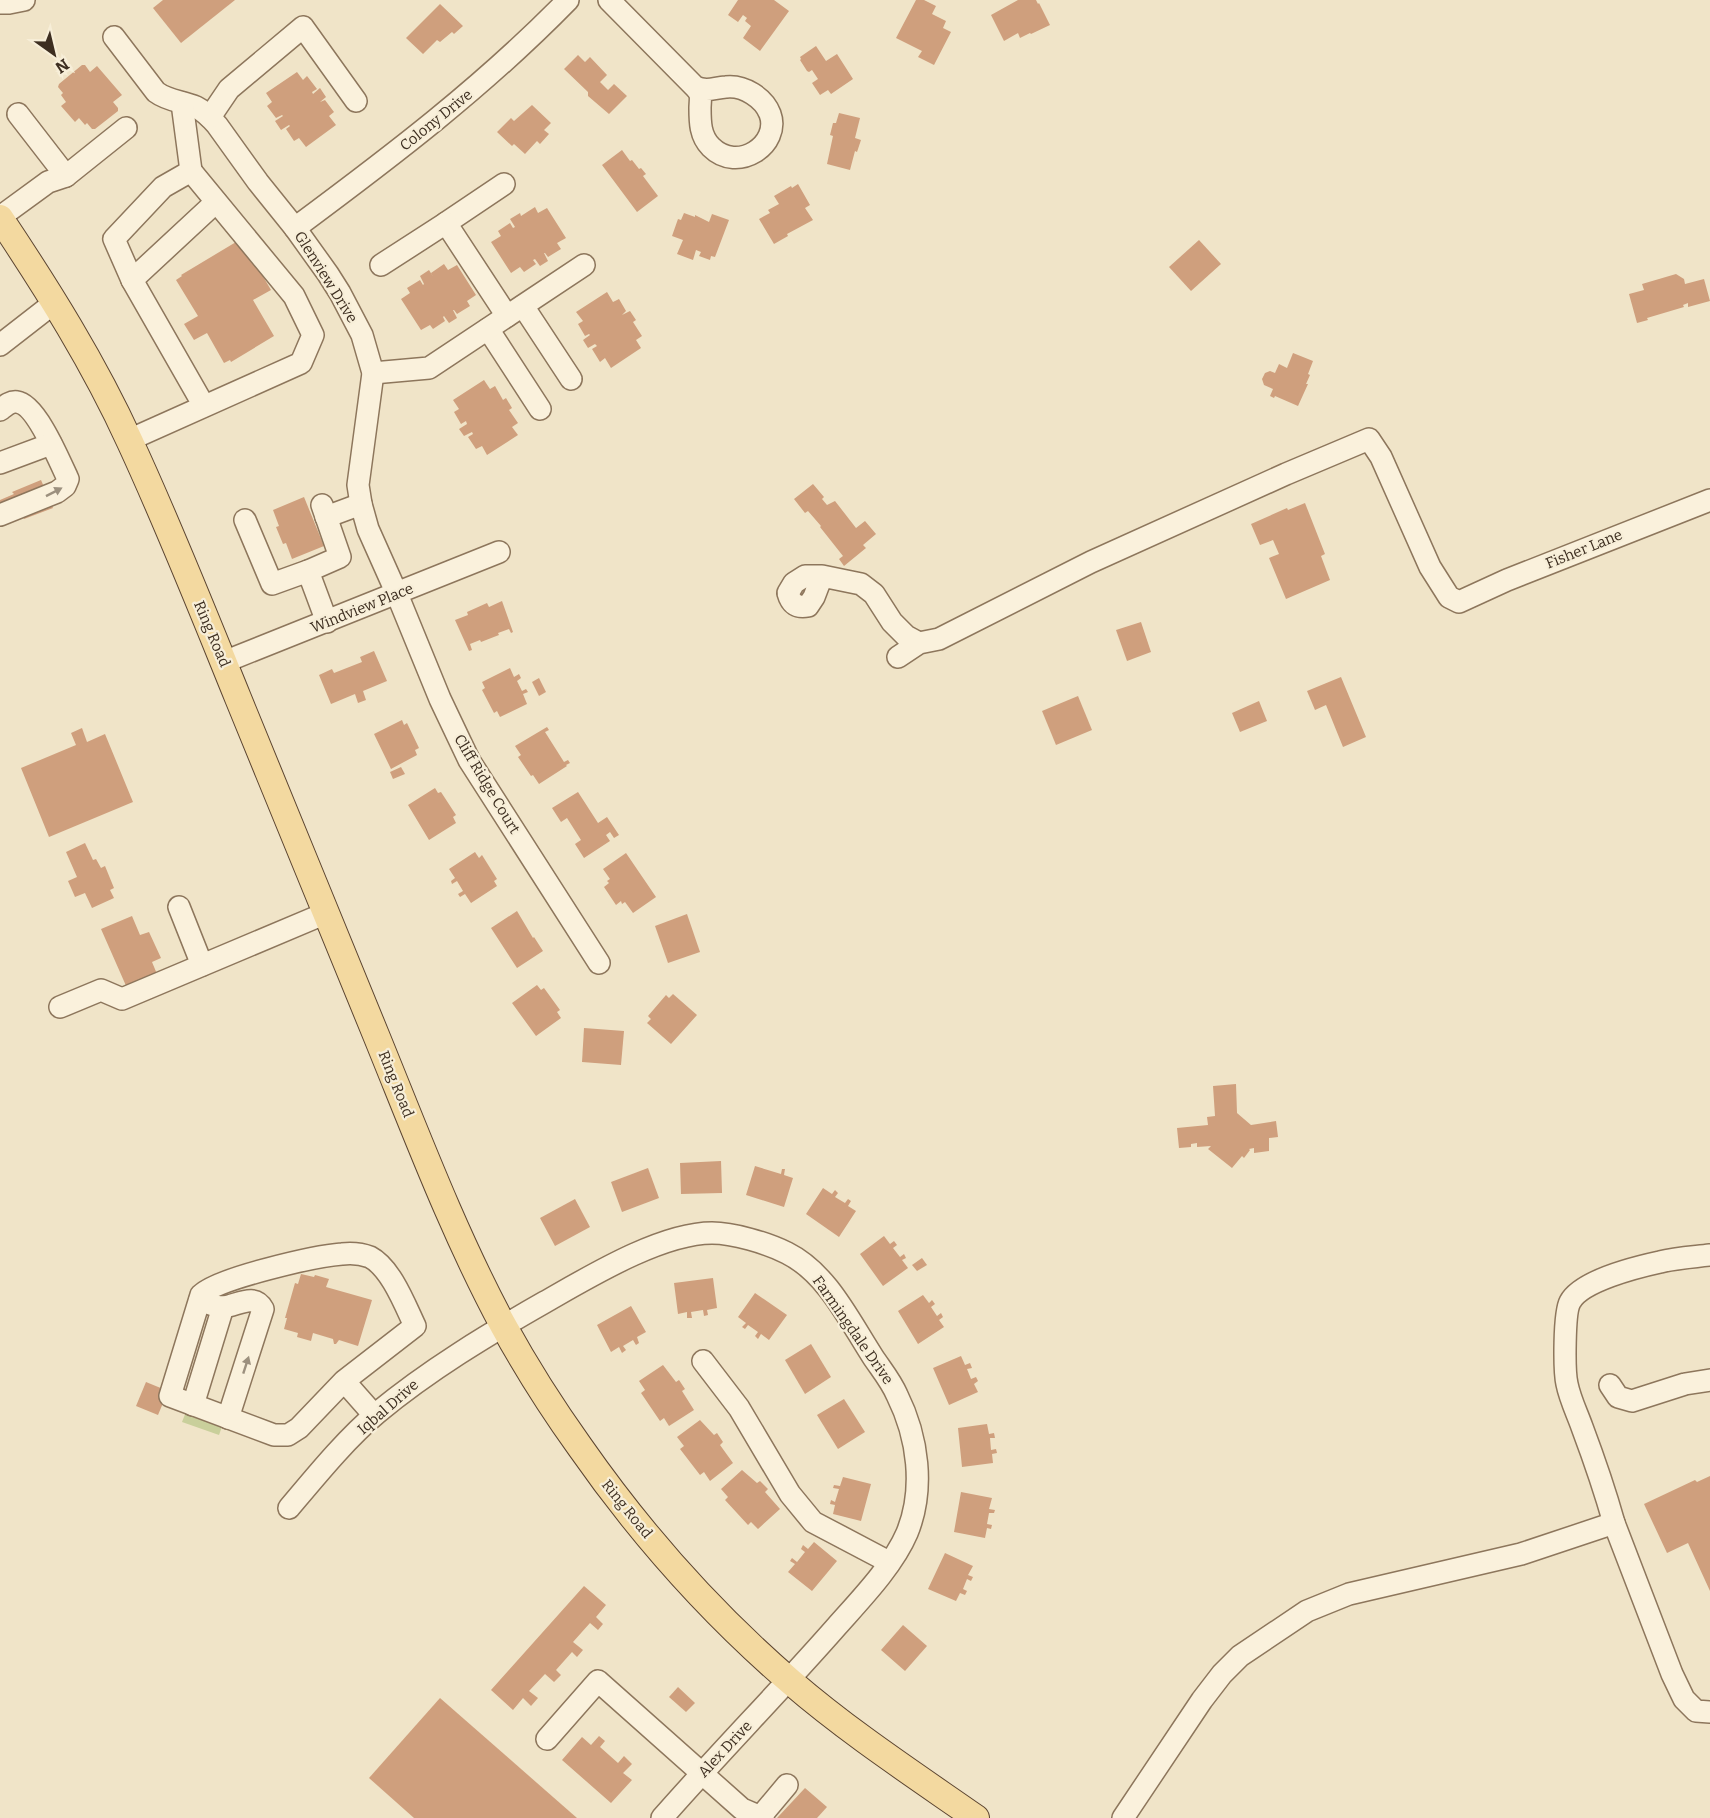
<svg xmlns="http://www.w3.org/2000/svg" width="1710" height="1818" font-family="Bitter,serif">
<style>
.green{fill:#c9cf9b}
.building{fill:#cf9f7d}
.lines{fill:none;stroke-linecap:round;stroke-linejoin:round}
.minor-casing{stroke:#8d765c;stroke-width:24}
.major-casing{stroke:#5b4430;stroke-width:28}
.minor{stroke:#faf1dc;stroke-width:21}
.major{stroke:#f3d9a0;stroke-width:26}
.oneway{fill:#9c907e}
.labels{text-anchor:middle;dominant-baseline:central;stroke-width:4.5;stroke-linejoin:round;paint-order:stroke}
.street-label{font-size:15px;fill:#3d2e20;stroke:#f7eed8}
</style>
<rect width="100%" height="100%" fill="#f0e4c8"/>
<polygon class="green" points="193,1394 229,1407 219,1435 182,1422"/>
<g class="building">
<polygon points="163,0 235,0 181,43 153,8"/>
<polygon points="738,0 774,0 789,11 760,51 743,38 751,26 745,21 747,18 743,15 738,22 728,15"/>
<polygon points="916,0 924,0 936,6 932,14 946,21 943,28 951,32 934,65 918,57 922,51 896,38"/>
<polygon points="1018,0 1036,0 1038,4 1039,3 1050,25 1031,34 1030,33 1020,38 1018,33 1004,41 991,15"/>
<polygon points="440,4 463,26 454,34 452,32 440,42 437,40 423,54 406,38"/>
<polygon points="816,46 826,61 837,54 853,79 831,94 828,90 820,95 812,83 818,79 812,70 809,72 807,71 800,60 801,59 800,57"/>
<polygon points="578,55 585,62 590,57 607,75 600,82 608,90 614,84 627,96 609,114 588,96 588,92 564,69"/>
<polygon points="82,65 85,65 90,72 97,66 122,95 113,102 118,108 118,111 95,129 92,129 87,123 85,125 79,118 75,122 61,106 66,102 61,95 63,93 58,87 59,84"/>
<polygon points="297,72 303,80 307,76 317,89 312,92 313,94 320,88 326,97 320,102 325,100 334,112 329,116 336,125 306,147 299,138 294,141 286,129 290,126 289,125 281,130 275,121 283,116 282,115 276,118 267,106 272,102 266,93"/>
<polygon points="532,105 551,123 544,130 549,134 540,144 537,141 525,154 514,144 512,146 497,132 511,118 514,121"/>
<polygon points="839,113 860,118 855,138 861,140 857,152 855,151 850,170 827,164 833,136 830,135 833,123 836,123"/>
<polygon points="622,150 630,161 632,160 639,169 641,168 646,174 643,176 658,196 637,212 602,165"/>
<polygon points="798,184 810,205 805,208 813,220 787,234 788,236 774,244 759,219 770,213 768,210 779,204 774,196 791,186 792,188"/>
<polygon points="535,207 538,213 547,208 566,238 557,243 561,249 548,257 545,253 544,253 548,261 540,266 535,259 533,260 536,264 524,272 520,267 511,273 491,242 501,236 498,231 510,223 513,228 515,227 510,219 520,213 521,216"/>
<polygon points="684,213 695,217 695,215 709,222 712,214 729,220 715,257 711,256 710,260 699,256 701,252 696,250 693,260 677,254 683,240 672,236 678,219 681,220"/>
<polygon points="241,239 271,290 253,300 274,336 231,362 230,360 224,363 207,333 194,340 184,324 198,316 176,280 182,276 181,275"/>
<polygon points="1199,240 1221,264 1191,291 1169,267"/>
<polygon points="444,264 448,270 457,265 476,295 467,301 470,306 457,314 454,310 453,310 457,318 449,323 444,316 443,317 445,321 433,329 430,325 421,330 401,299 410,293 407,288 420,280 423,285 424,284 420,276 429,270 434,278 431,273"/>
<polygon points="1676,274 1684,279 1685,284 1704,279 1710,301 1688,307 1688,303 1683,305 1684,307 1647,318 1648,320 1637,323 1629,294 1644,290 1642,284"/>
<polygon points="607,292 613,302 619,299 626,311 622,315 630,311 636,320 633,322 642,336 636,340 641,348 611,368 605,358 600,362 592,349 597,346 595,344 588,348 583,340 590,335 589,334 585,336 578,324 583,321 576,312"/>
<polygon points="1293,353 1313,361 1308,374 1310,375 1306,384 1308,384 1298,406 1275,396 1274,398 1270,396 1273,389 1264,385 1262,379 1265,373 1270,371 1275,373 1279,364 1287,368"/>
<polygon points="484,380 490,389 495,386 503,400 506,398 512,408 509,410 518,423 512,427 518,435 487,455 482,446 476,449 468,437 473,434 472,432 464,436 459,429 467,424 466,421 461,424 454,412 459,409 453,400"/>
<polygon points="41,480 53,508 24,519 22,515 0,524 0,500 14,494 12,492"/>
<polygon points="813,484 824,497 822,499 827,505 835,501 856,528 865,521 876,534 863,545 866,548 844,566 839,559 843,556 820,527 821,526 808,511 805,513 794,499"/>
<polygon points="304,497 324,546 292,559 286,543 283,544 276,527 279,526 273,510"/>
<polygon points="1305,503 1325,554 1321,556 1330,580 1286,599 1269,558 1279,554 1273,540 1260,545 1251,524 1287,508 1288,510"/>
<polygon points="502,601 513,632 511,633 509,629 498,633 499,635 481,642 480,640 470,644 472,650 469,651 455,620 468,615 467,612 487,603 489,607"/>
<polygon points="1141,622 1151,652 1127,661 1116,630"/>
<polygon points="374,651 387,681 363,691 366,700 358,703 355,694 331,704 319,675 332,669 334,673 362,662 360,657"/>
<polygon points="510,668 514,677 519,674 521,678 517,681 522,691 526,689 528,692 523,694 527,704 500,717 497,711 494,713 482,690 485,688 482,682"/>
<polygon points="1341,677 1366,737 1343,747 1326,705 1315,710 1307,691"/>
<polygon points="539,678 546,692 539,696 532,682"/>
<polygon points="1078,696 1092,730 1056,745 1042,711"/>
<polygon points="1259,701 1267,721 1240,732 1232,713"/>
<polygon points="402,720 404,725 407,723 419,748 415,750 417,755 391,769 374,734"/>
<polygon points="547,727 549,730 545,732 564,762 568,760 570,763 566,765 567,766 539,784 533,775 531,776 518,757 521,755 515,746"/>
<polygon points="82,728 87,742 105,734 133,802 49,837 21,768 76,745 71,733"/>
<polygon points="401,767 405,774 393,779 390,772"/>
<polygon points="435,788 438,793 441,792 456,815 453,817 456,823 429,840 408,805"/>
<polygon points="578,792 598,823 607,817 619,835 614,838 610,832 606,835 610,841 584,858 575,844 581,840 567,818 561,822 552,808"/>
<polygon points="85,843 93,860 96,859 101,868 105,866 114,888 110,890 114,898 92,908 85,893 75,897 68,881 77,877 66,852"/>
<polygon points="475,852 479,858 482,855 497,879 494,881 497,886 471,903 465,894 460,897 458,894 463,891 457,881 452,884 451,881 455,878 449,869"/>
<polygon points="626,853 656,897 633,913 625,902 622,904 621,901 616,905 604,887 609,883 607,881 610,879 603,869"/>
<polygon points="517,911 533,938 534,937 543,951 517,968 491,928"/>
<polygon points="687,914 700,952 668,963 655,926"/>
<polygon points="132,916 140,935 149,932 161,958 152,962 157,974 127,988 101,929"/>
<polygon points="537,985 541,990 544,988 560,1010 557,1012 561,1018 536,1036 512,1003"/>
<polygon points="673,994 697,1015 671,1044 647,1023 651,1019 648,1016 666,995 669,998"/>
<polygon points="584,1028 624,1031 621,1065 582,1062"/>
<polygon points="1236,1084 1237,1113 1251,1125 1276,1121 1278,1137 1269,1138 1269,1151 1254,1153 1254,1148 1249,1149 1250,1150 1244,1158 1242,1156 1232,1168 1208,1149 1211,1146 1197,1147 1197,1143 1191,1144 1191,1147 1179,1148 1177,1128 1208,1125 1207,1117 1215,1116 1213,1086"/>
<polygon points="721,1161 722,1193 681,1194 680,1163"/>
<polygon points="755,1166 781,1174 782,1169 785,1169 784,1175 793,1178 784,1207 746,1195"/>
<polygon points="648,1168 659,1198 622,1212 611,1182"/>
<polygon points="823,1188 832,1194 835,1190 838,1193 835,1197 845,1203 848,1199 851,1201 848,1206 856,1211 839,1237 806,1214"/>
<polygon points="575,1199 590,1227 555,1246 540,1218"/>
<polygon points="884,1236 890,1244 894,1241 897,1245 893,1248 900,1257 904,1254 906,1258 902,1260 908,1268 883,1286 860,1254"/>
<polygon points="922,1258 927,1265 917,1271 912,1265"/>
<polygon points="301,1274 314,1277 315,1275 329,1279 326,1287 372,1300 358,1346 339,1340 336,1344 334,1344 333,1339 313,1333 311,1341 297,1337 298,1333 284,1329 287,1318 285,1318 295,1283 298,1284"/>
<polygon points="713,1278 717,1308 707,1310 708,1315 704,1316 703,1310 691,1312 692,1318 687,1318 687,1312 678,1314 674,1283"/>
<polygon points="755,1293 787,1315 769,1340 761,1334 758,1339 755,1336 758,1332 748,1325 745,1329 742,1327 746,1323 738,1317"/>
<polygon points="923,1295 929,1303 932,1300 935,1304 931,1307 937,1316 941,1313 943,1317 939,1320 944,1327 918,1344 898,1311"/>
<polygon points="631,1306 646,1332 637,1337 639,1343 636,1345 633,1340 623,1346 626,1350 622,1353 619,1347 611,1352 597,1325"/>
<polygon points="811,1344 831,1377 805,1394 785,1360"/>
<polygon points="961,1356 965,1365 970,1363 972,1368 967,1369 971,1379 976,1377 978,1381 974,1384 978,1392 949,1405 933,1368"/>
<polygon points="663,1365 676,1382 679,1380 685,1389 682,1391 694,1410 669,1426 664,1418 660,1421 641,1393 645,1390 639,1381"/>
<polygon points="146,1382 168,1391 158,1415 136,1406"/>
<polygon points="844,1399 865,1432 838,1449 817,1415"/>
<polygon points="700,1420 714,1435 717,1433 723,1442 720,1445 733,1463 710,1481 704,1472 700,1475 680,1449 684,1446 677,1437"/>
<polygon points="987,1424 989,1434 994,1433 995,1438 990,1438 991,1450 996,1449 997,1453 992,1454 993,1463 962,1467 958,1428"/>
<polygon points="742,1470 757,1483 760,1481 768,1489 765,1492 780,1509 758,1529 751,1522 748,1525 725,1500 728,1497 721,1489"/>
<polygon points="1710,1476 1710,1591 1688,1543 1667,1553 1644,1504 1695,1480 1697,1482"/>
<polygon points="843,1477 871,1484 861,1521 833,1514 835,1505 830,1504 831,1500 835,1502 839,1489 833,1488 834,1485 840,1486"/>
<polygon points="961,1492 992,1498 989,1509 995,1510 994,1513 989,1513 987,1524 992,1525 991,1529 987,1528 985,1538 954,1532"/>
<polygon points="814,1542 837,1561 812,1591 788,1572 795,1564 790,1561 792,1558 797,1562 805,1552 801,1549 803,1545 808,1549"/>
<polygon points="945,1553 973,1566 968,1575 973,1577 971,1581 967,1579 963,1589 967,1591 965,1595 960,1593 956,1601 928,1589"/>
<polygon points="584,1586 606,1605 596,1617 603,1624 598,1630 590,1623 573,1642 583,1650 577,1657 572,1652 556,1670 561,1675 554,1682 545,1674 529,1691 538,1698 531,1706 523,1698 513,1710 491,1690"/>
<polygon points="903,1625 927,1646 905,1671 881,1650"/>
<polygon points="678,1687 695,1703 686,1712 669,1697"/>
<polygon points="440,1698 577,1818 414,1818 369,1778"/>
<polygon points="599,1736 605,1741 600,1747 618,1763 624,1756 632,1764 623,1773 632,1780 611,1803 562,1760 582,1737 591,1745"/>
<polygon points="805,1788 827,1807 817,1818 777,1818"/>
</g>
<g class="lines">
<g class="minor-casing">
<g id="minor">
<path d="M609,0L695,87C697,89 699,92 700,94C701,98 700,104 700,108C700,122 700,136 711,147C738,174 781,144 770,114C764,98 744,85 726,87C713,88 708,92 695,87"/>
<polyline points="0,3 9,3 24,0"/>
<path d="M114,37L156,92C168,101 182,101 196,107C204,111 211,118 217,125L258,182L295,228L328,274L340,293L362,335L373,373L358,485L361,504L368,529L397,594L440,699L469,760L599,963"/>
<polyline points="182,103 191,171"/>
<polyline points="18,114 66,176 126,128"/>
<polyline points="210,117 229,89 303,27 356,101"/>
<polyline points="504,184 446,223 507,316"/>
<polyline points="0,217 48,182 66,176"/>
<path d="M295,228C392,156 483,87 568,0"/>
<polyline points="381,265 446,223"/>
<polyline points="132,280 216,202"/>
<polyline points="523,306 571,379"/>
<polyline points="488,329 540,409"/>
<polyline points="0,345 54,303"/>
<polyline points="373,373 429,368 584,265"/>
<path d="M0,410C5,406 10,401 17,402C36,404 60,462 68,479L65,486L57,492L0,515"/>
<polyline points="129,440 301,363 313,335 294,296 191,171 163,187 114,239 132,280 204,406"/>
<polyline points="0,463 51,444"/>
<polyline points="326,517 361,504"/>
<polyline points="245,520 272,584 308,571 327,622"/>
<polyline points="308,571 340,557 322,505"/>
<path d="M822,576L814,597L808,606C797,608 791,604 788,593L794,583L805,576H822L861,584L874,594L892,622L906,636L919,643"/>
<polyline points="898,657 919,643 939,639 1091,562 1286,474 1369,439 1381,457 1430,567 1449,597 1459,602 1507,580 1710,500"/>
<polyline points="224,662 499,552"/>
<polyline points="179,907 202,965"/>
<polyline points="60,1007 101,990 122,999 326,913"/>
<path d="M200,1300C207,1303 216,1307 223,1307C237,1306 254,1292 263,1309L228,1418"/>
<polyline points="703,1361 739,1408 790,1494 813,1522 889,1562"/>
<path d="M344,1381L299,1428L288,1435H274L170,1396L201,1295C218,1278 316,1256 342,1254C351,1253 362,1254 370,1257C391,1268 405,1305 415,1326L344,1381L374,1415"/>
<polyline points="1610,1385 1618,1397 1632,1401 1685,1384 1710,1380"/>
<polyline points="193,1405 223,1307"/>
<path d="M289,1508C316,1476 346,1439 377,1413C429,1370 487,1335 545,1302C589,1277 661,1233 712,1233C733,1233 767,1243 787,1253C827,1273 849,1320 873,1357C881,1369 891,1381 897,1395C918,1437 925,1489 907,1533C893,1566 860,1600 837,1626C780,1691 719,1753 662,1818"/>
<polyline points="1614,1523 1672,1674 1684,1699 1696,1711 1710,1712"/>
<polyline points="547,1739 598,1681 742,1809 763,1818"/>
<polyline points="761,1816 787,1785"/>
<path d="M1123,1818L1202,1700L1222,1674L1240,1656L1307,1611L1349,1594L1521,1554L1614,1523C1605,1491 1594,1459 1582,1427C1577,1413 1570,1399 1567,1384C1564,1371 1564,1313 1570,1302C1581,1281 1637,1267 1660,1262C1676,1258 1694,1257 1710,1255"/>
</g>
</g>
<g class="major-casing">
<path id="major" d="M0,218C48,290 94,363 130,442C169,526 203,612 238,698C284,810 330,923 376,1035C416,1133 453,1232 503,1325C526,1367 552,1408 580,1447C640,1533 711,1613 791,1682C849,1732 913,1774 976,1818"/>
</g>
<use href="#minor" class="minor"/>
<use href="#major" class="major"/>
</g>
<defs><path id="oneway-solid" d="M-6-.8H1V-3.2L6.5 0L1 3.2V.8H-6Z" transform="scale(1.5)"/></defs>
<g class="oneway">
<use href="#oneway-solid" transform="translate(54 492) rotate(-27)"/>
<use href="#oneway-solid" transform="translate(246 1365) rotate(-72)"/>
</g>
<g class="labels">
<g class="street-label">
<text transform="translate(436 120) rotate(-39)">Colony Drive</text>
<text transform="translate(326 277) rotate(58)">Glenview Drive</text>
<text transform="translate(1584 549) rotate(-22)">Fisher Lane</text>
<text transform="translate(362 608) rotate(-22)">Windview Place</text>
<text transform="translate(212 634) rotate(67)">Ring Road</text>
<text transform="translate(487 784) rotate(59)">Cliff Ridge Court</text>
<text transform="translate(396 1084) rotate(68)">Ring Road</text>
<text transform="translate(853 1330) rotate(55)">Farmingdale Drive</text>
<text transform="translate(388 1407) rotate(-41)">Iqbal Drive</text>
<text transform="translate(627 1509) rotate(51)">Ring Road</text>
<text transform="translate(725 1749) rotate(-47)">Alex Drive</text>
</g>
</g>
<g transform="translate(54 54) rotate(146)" stroke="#f7eed8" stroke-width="4.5" paint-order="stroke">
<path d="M0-4.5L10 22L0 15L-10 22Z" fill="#3d2e20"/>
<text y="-9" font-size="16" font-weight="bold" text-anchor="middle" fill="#3d2e20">N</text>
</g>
</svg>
